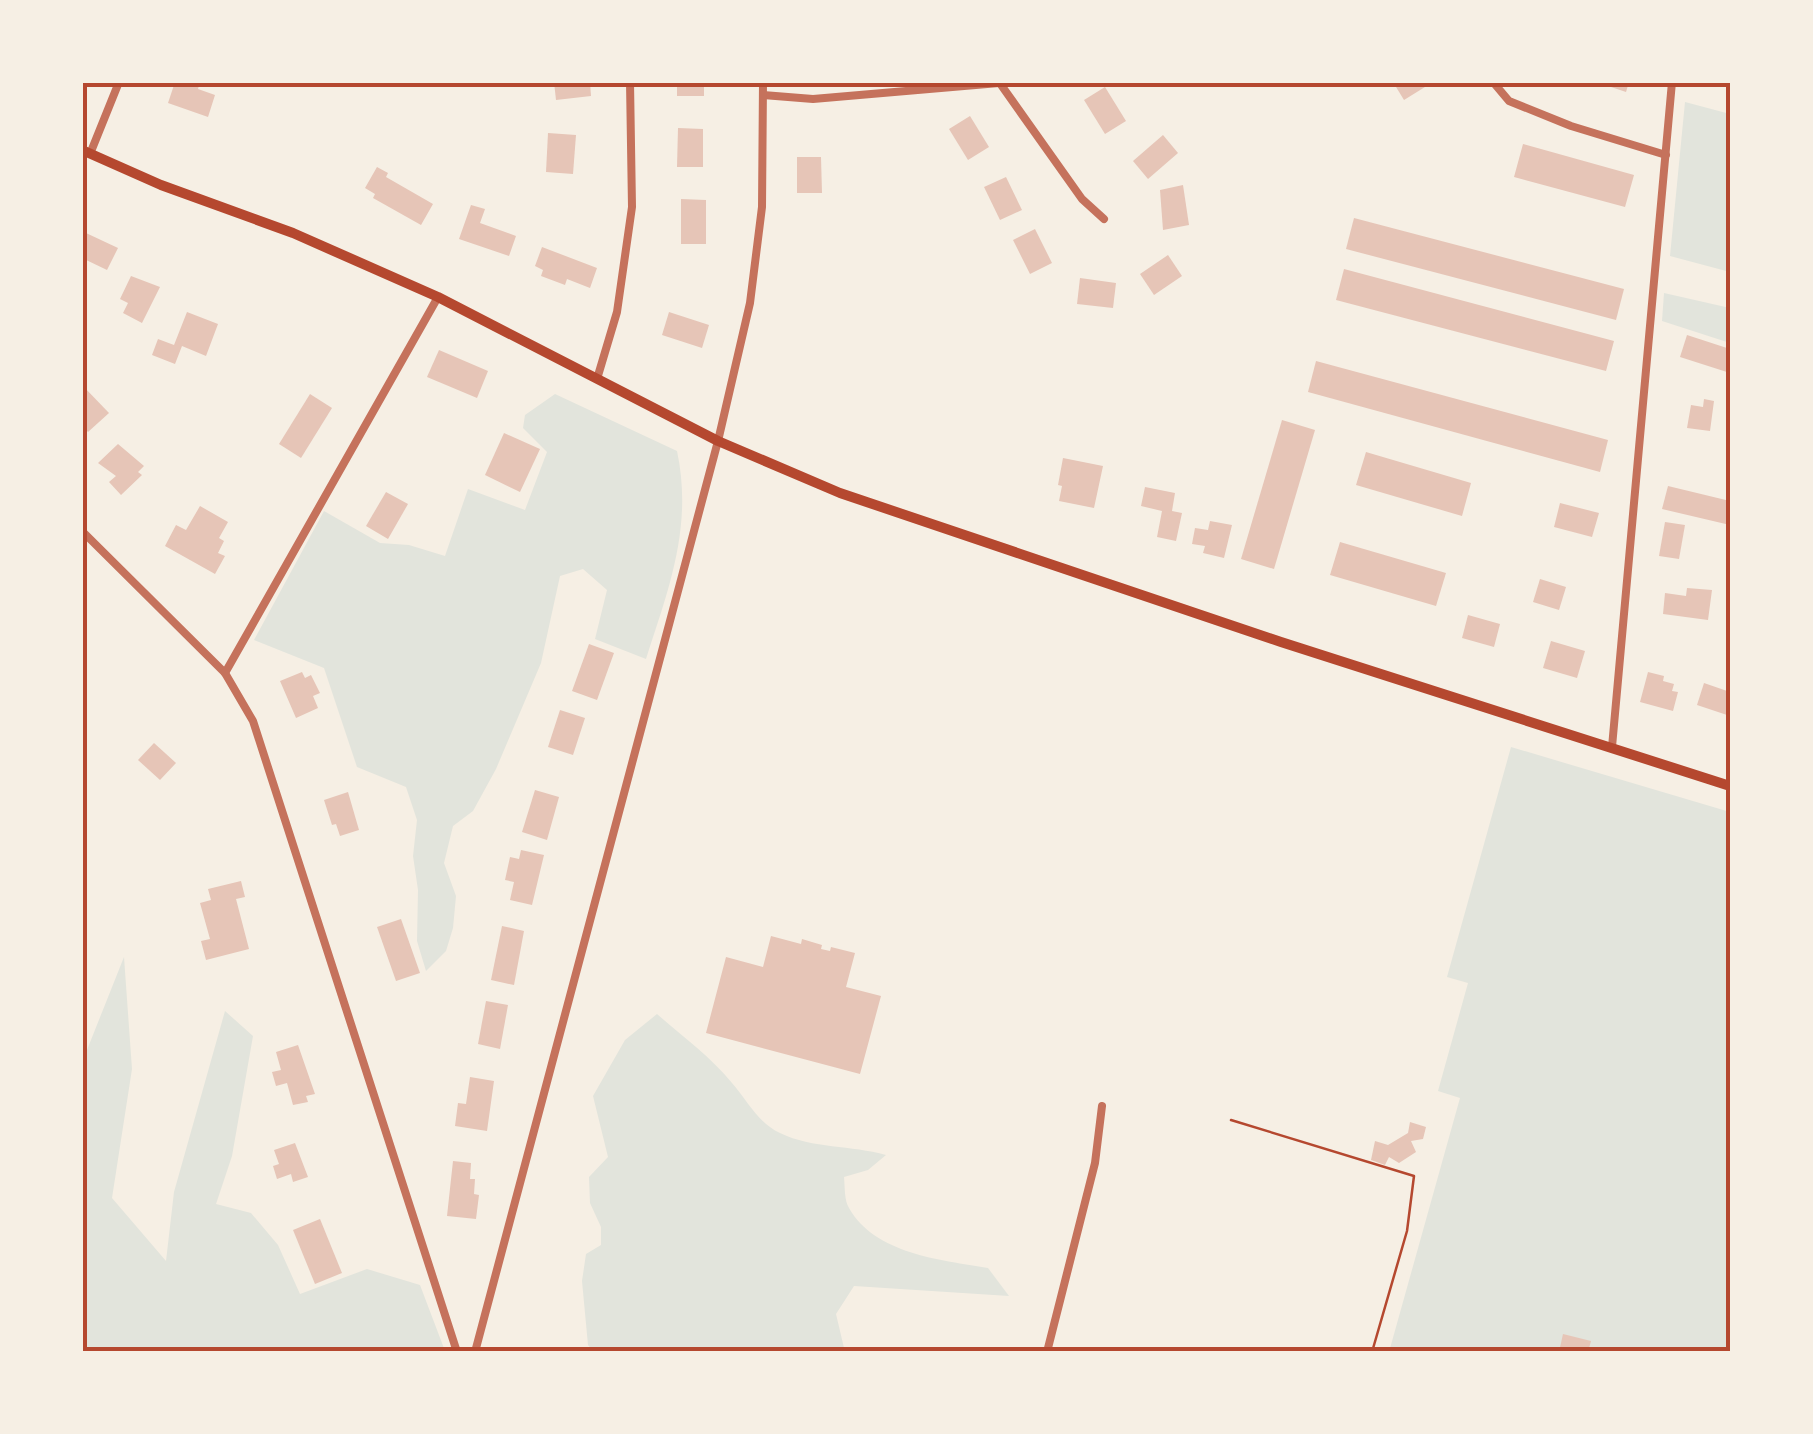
<svg xmlns="http://www.w3.org/2000/svg" width="1813" height="1434" font-family="'PT Sans Narrow',sans-serif">
<style>
.green{fill:#e2e4dc}
.building{fill:#e6c5b7}
.lines{fill:none;stroke-linecap:round;stroke-linejoin:round}
.path{stroke:#b5482f;stroke-width:2.5}
.minor{stroke:#c5725c;stroke-width:8}
.secondary{stroke:#b5482f;stroke-width:10}
.neatline{fill:none;stroke:#b5482f;stroke-width:4}
</style>
<rect width="100%" height="100%" fill="#f6efe4"/>
<g class="green">
<polygon points="1685,102 1730,114 1730,272 1670,256"/>
<polygon points="1664,293 1730,308 1730,343 1662,321"/>
<path d="M555,394L677,451C693,526 669,588 646,659L595,639L607,590L583,569L560,576L541,663L496,769L473,811L453,826L444,863L456,896L453,928L446,951L426,971L417,941L418,890L413,856L417,820L406,787L357,767L324,668L254,640L324,511L380,543L409,545L445,556L468,489L525,510L547,452L523,428L525,415Z"/>
<polygon points="1511,747 1730,812 1730,1351 1389,1352 1460,1098 1438,1091 1468,983 1447,977"/>
<polygon points="124,957 132,1069 112,1198 166,1261 174,1192 225,1011 253,1036 232,1156 216,1204 251,1213 278,1245 300,1294 367,1269 420,1285 445,1351 83,1351 83,1060"/>
<path d="M657,1014C682,1036 711,1057 732,1083C747,1100 758,1123 780,1133C813,1149 851,1145 886,1155L868,1170L844,1177C845,1187 844,1200 849,1208C875,1254 941,1260 988,1268L1009,1296L854,1286L836,1314L844,1348L852,1351H593L588,1345L582,1281L586,1254L601,1245V1227L590,1203L589,1177L608,1157L593,1096L625,1040Z"/>
</g>
<g class="building">
<polygon points="175,82 200,82 198,89 215,95 208,117 168,103"/>
<polygon points="554,82 590,82 591,96 556,100"/>
<rect x="677" y="82" width="27" height="14"/>
<polygon points="1393,82 1422,82 1425,87 1404,100"/>
<polygon points="1596,82 1629,82 1626,92"/>
<polygon points="1105,87 1126,121 1105,134 1084,100"/>
<polygon points="970,116 989,147 968,160 949,129"/>
<polygon points="678,128 703,129 703,167 677,167"/>
<polygon points="548,133 576,135 573,174 546,172"/>
<polygon points="1163,135 1178,153 1148,179 1133,161"/>
<polygon points="1523,144 1634,175 1625,207 1514,177"/>
<polygon points="797,157 821,157 822,193 797,193"/>
<polygon points="377,167 388,173 386,177 433,204 421,225 373,198 375,194 365,188"/>
<polygon points="1006,177 1022,210 1000,220 984,187"/>
<polygon points="1183,185 1189,225 1163,230 1160,190"/>
<polygon points="681,199 706,200 706,244 681,244"/>
<polygon points="471,205 485,209 480,223 516,236 509,256 459,239"/>
<polygon points="1354,218 1624,289 1616,320 1346,249"/>
<polygon points="1035,229 1052,263 1030,274 1013,240"/>
<polygon points="86,233 118,248 107,270 82,258 82,240"/>
<polygon points="542,247 597,268 590,288 567,279 565,285 541,276 543,270 535,266"/>
<polygon points="1168,255 1182,276 1154,295 1140,274"/>
<polygon points="1344,269 1614,341 1606,371 1336,300"/>
<polygon points="131,276 160,287 142,323 123,313 128,303 120,299"/>
<polygon points="1080,278 1116,283 1113,308 1077,304"/>
<polygon points="187,312 218,324 206,356 182,346 175,364 152,355 158,339 174,345"/>
<polygon points="669,312 709,325 702,348 662,335"/>
<polygon points="1687,335 1730,349 1730,373 1680,357"/>
<polygon points="439,350 488,371 477,398 427,377"/>
<polygon points="1316,361 1608,440 1600,472 1308,392"/>
<polygon points="82,385 109,413 88,432 82,426"/>
<polygon points="310,394 332,408 301,458 279,444"/>
<polygon points="1704,399 1714,401 1710,431 1687,428 1691,405 1703,407"/>
<polygon points="1282,420 1315,430 1274,569 1241,559"/>
<polygon points="504,433 540,449 520,492 485,475"/>
<polygon points="118,444 144,466 138,472 142,475 121,495 109,482 116,476 98,463"/>
<polygon points="1366,452 1471,483 1462,516 1356,485"/>
<polygon points="1063,458 1103,466 1094,508 1059,501 1062,486 1058,485"/>
<polygon points="1668,486 1730,501 1730,525 1662,509"/>
<polygon points="1145,487 1175,493 1172,511 1182,513 1176,541 1157,537 1162,511 1141,506"/>
<polygon points="386,492 408,504 388,539 366,526"/>
<polygon points="1560,503 1599,513 1592,537 1554,527"/>
<polygon points="200,506 228,522 219,538 224,541 218,553 225,556 215,574 165,546 176,525 186,530"/>
<polygon points="1210,521 1232,525 1224,558 1203,553 1205,546 1192,544 1195,528 1208,530"/>
<polygon points="1665,522 1685,525 1679,559 1659,556"/>
<polygon points="1340,542 1446,573 1436,606 1330,575"/>
<polygon points="1540,579 1566,587 1559,610 1533,602"/>
<polygon points="1687,588 1712,590 1708,620 1663,614 1665,593 1686,596"/>
<polygon points="1468,615 1500,624 1494,647 1462,638"/>
<polygon points="1551,641 1585,651 1577,678 1543,668"/>
<polygon points="589,644 614,653 597,700 572,691"/>
<polygon points="302,672 305,678 311,675 320,693 313,696 318,708 296,718 280,681"/>
<polygon points="1648,672 1664,676 1663,681 1674,684 1672,691 1678,692 1673,711 1640,702"/>
<polygon points="1704,683 1730,692 1730,716 1697,705"/>
<polygon points="560,710 585,718 573,755 548,747"/>
<polygon points="154,743 176,763 160,780 138,760"/>
<polygon points="535,790 559,797 547,840 522,832"/>
<polygon points="348,792 359,830 340,836 336,824 332,825 324,800"/>
<polygon points="521,850 544,855 532,905 510,900 514,882 505,880 510,857 519,859"/>
<polygon points="241,881 245,897 236,899 249,949 206,960 201,941 210,939 200,903 211,900 208,889"/>
<polygon points="401,919 420,973 396,981 377,927"/>
<polygon points="502,926 524,931 514,985 491,980"/>
<polygon points="771,936 801,944 802,939 822,945 821,949 830,951 831,947 855,953 846,987 881,996 860,1074 706,1033 726,957 763,967"/>
<polygon points="486,1001 508,1005 500,1049 478,1044"/>
<polygon points="298,1045 315,1094 306,1096 308,1102 293,1105 287,1083 276,1086 272,1072 281,1070 276,1052"/>
<polygon points="470,1077 494,1081 487,1131 455,1126 458,1103 466,1104"/>
<polygon points="1410,1122 1426,1127 1423,1139 1411,1141 1416,1152 1399,1163 1389,1157 1385,1165 1371,1160 1375,1141 1388,1145 1408,1133"/>
<polygon points="295,1143 308,1177 293,1182 291,1174 277,1179 273,1166 279,1164 274,1150"/>
<polygon points="453,1161 471,1163 470,1179 475,1179 474,1194 479,1195 476,1219 447,1216"/>
<polygon points="320,1219 342,1273 315,1284 293,1230"/>
<polygon points="1563,1334 1591,1341 1588,1352 1559,1352"/>
</g>
<g class="lines">
<polyline class="path" points="1231,1120 1414,1176 1407,1231 1372,1352"/>
<g class="minor">
<polyline points="999,82 1082,199 1104,219"/>
<polyline points="1493,82 1509,101 1571,126 1666,155"/>
<polyline points="763,95 813,99 999,83"/>
<polyline points="90,154 119,82"/>
<polyline points="597,379 617,312 632,207 630,82"/>
<polyline points="82,531 225,673 253,721 457,1352"/>
<polyline points="225,673 438,297"/>
<polyline points="1612,747 1672,82"/>
<polyline points="475,1352 718,441 750,303 762,207 763,82"/>
<polyline points="1047,1352 1095,1163 1102,1106"/>
</g>
<polyline class="secondary" points="82,150 161,185 293,233 438,297 718,441 840,493 1281,642 1730,786"/>
</g>
<rect width="1813" height="1434" fill="none" stroke="#f6efe4" stroke-width="170"/>
<rect x="85" y="85" width="1643" height="1264" class="neatline"/>
</svg>
